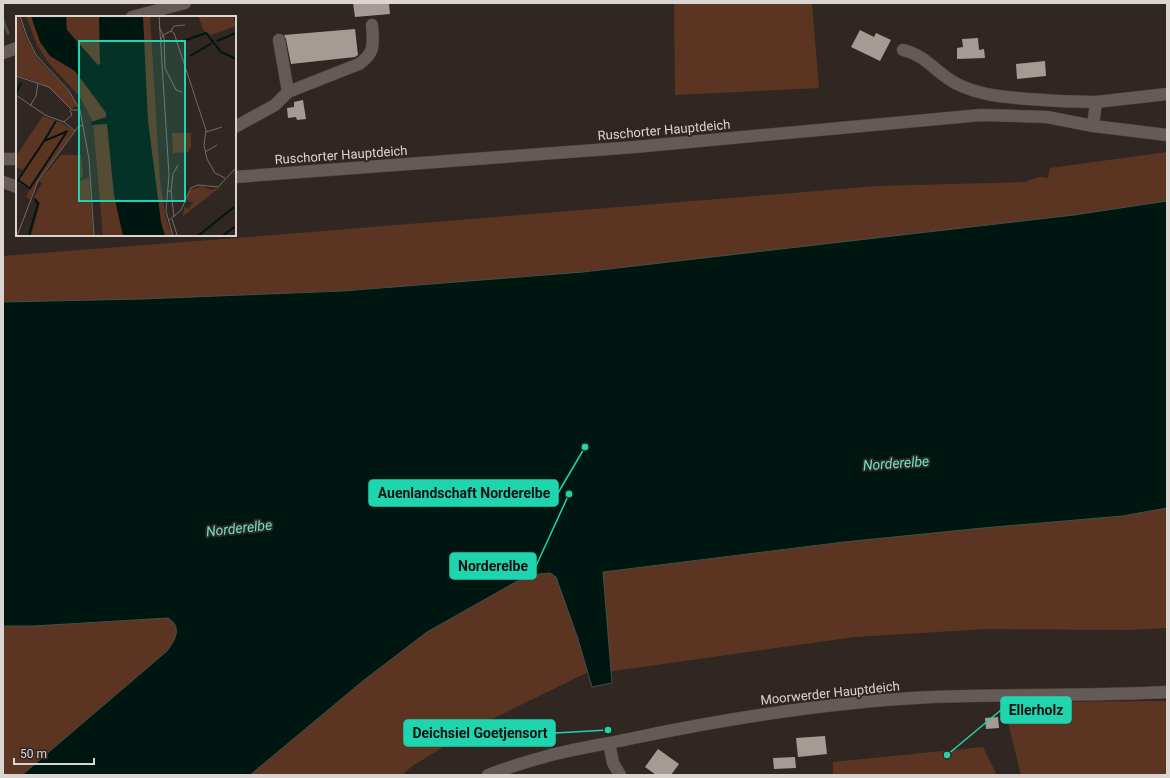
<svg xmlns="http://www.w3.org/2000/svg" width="1170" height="778" font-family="Roboto,sans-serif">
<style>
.green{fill:#5c3522}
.water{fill:#001610;stroke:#424f4a}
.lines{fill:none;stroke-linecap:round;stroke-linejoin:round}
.stream{stroke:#424f4a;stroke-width:3}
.building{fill:#a69a94}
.minor-casing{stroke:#4b423f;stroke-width:13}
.minor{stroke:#655a55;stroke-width:12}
.labels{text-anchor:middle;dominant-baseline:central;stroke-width:4;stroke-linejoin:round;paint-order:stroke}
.street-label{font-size:13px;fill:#dbd5d2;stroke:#302622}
.water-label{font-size:14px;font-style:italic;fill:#66e5c5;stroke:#302622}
.inset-river{fill:none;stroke:#001610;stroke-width:2}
.inset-road{fill:none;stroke:#746c68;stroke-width:1}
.view{fill:#1fd5b0;fill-opacity:0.15;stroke:#1fd5b0;stroke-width:2}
.inset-edge{fill:none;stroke:#dbd5d2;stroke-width:2}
.leader{fill:none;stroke:#1fd5b0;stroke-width:1.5}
.callout-dot{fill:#1fd5b0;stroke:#302622;stroke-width:1.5}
.callout{fill:#1fd5b0;stroke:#1fd5b0;stroke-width:1.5}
.callout-label{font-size:14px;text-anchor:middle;font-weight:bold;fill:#111}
</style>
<rect width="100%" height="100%" fill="#302622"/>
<g class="green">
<polygon points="674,3 812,3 819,88 675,95"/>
<polygon points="1167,152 1167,628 1125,630 986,629 855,637 614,671 588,672 472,729 411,767 402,775 3,775 3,256 262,236 878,186 1024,182 1039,177 1048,178 1050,168"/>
<polygon points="1167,701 1167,775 1021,775 1003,702"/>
<polygon points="983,747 997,775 833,775 833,762"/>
</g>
<path class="water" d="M1167,201V508L1122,516L983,528L844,542L603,572L612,683L592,687L578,639L556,577L550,573L528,575L427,632L364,680L250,775H22L167,651C175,640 183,627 168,618L33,626H3V302L142,299L343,291L583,272L1074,215Z"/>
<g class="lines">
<polyline class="stream" points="3,20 8,33"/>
</g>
<g class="building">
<polygon points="353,3 389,3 390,14 355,17"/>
<polygon points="355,29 358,55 355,57 291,64 286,39 284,35"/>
<polygon points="860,30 874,37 876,33 891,40 880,61 851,47"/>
<polygon points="978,38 979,50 984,49 985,58 957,59 957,48 963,47 962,39"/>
<polygon points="1045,61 1046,76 1017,79 1016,64"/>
<polygon points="303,100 306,119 297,120 296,117 288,118 287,108 294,107 294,102"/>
<polygon points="998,717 999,728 986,729 985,718"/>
<polygon points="825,736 827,754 798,757 796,738"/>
<polygon points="658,749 679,764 671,775 656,775 645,767"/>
<polygon points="795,757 796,768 774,769 773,758"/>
</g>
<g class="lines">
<g class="minor-casing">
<g id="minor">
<polyline points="132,17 185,3"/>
<polyline points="279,40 288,92"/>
<path d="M903,50C926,55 937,74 957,84C979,95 1003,97 1028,99C1051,101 1073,102 1096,102"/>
<polyline points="3,53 17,48"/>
<polyline points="1093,126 1096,102 1167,94"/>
<path d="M235,127L275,105L288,92L359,64C376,52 373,44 372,25"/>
<polyline points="3,159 17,159"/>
<polyline points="235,177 635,147 981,115 1047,117 1093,126 1167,135"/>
<polyline points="3,182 17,187"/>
<polyline points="609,743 613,763 620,775"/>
<path d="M488,775C507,768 525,762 544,757C572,749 601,745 629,739C729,718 830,702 932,697C1011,694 1089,696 1167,692"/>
</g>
</g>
<use href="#minor" class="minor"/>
</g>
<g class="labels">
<g class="street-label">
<text transform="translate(664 130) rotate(-5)">Ruschorter Hauptdeich</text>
<text transform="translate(341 155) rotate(-4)">Ruschorter Hauptdeich</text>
<text transform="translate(830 693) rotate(-6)">Moorwerder Hauptdeich</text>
</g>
<g class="water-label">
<text transform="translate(896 463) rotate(-4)">Norderelbe</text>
<text transform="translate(239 528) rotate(-6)">Norderelbe</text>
</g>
</g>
<g transform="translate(16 16)">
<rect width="220" height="220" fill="#302622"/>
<path d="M0,0H3L10,22L20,41L52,75L61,89L56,93L30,69L0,59ZM10,0H134L144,165L150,202L156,220H149L148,216L147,220H87L77,106L64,81L32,46L21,29ZM182,0H217L220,10L195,19L188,15ZM27,100L46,107L58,115L22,164L14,183L10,181L14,173L0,165L7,154L0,151V140ZM156,117H175V131L172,136L157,137ZM45,139H65L67,160L62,165L73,162L77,220H15L24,187L18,181L26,167L23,165ZM186,170L194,174L203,172L167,200L168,191L172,193L177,187L171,184L173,175Z" fill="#5c3522"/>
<path d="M15,0H50L51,14L82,49L84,48L83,0H127L132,105L145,206L149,220H107L98,179L91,108L76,109L75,106L90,101V97L59,55L34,40L24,26Z" fill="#001610"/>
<path class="inset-river" d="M201,25L220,17M164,26L190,17L205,36L220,43M174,40L196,27M2,80L0,77L5,67M28,125L40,105M2,164L15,173M0,167L28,125L52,115M14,172L50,117M13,219L22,188L19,183M182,220L218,191M206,220L220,210"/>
<path class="inset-road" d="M4,0L11,21L20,39L53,75L64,94L73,143L78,220M143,0L153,159L150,195L157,220M143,11L148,21L149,52L160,74L166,76M155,15L158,10L169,9M144,26L147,19L155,15L158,17L190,114L188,129L191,143L199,157L209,162M0,60L33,71L56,94H64M0,79L29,99L48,106L59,115M14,90L20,80L22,67M48,106L56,99L54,94M190,116L206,111M189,136L201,129M152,175H155L158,201M155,175L157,158L162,149M156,203L161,219M152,205L165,194L175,172L182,169L202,171L220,152M1,220L22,165L62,111L67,109"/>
<path class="view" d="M63,25H169V185H63Z"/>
<rect width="220" height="220" class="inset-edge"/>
</g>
<path class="leader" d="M585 447L558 493M569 494L536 566M947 755L1001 710M608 730L555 733"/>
<g class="callout-dot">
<circle cx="585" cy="447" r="4"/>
<circle cx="569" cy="494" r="4"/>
<circle cx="947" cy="755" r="4"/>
<circle cx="608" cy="730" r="4"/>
</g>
<g class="callout">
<rect x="369" y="480" width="189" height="26" rx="4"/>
<rect x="450" y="553" width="86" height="26" rx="4"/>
<rect x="1001" y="697" width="70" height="26" rx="4"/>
<rect x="404" y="720" width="151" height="26" rx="4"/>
</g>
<g class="callout-label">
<text x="464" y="498">Auenlandschaft Norderelbe</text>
<text x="493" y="571">Norderelbe</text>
<text x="1036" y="715">Ellerholz</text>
<text x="480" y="738">Deichsiel Goetjensort</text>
</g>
<rect width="1170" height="778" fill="none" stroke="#dbd5d2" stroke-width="8"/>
<path d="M14 758v6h80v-6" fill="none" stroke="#dbd5d2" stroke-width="2"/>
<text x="20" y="758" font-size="12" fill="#dbd5d2" stroke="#302622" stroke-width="3" paint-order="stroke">50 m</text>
</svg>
